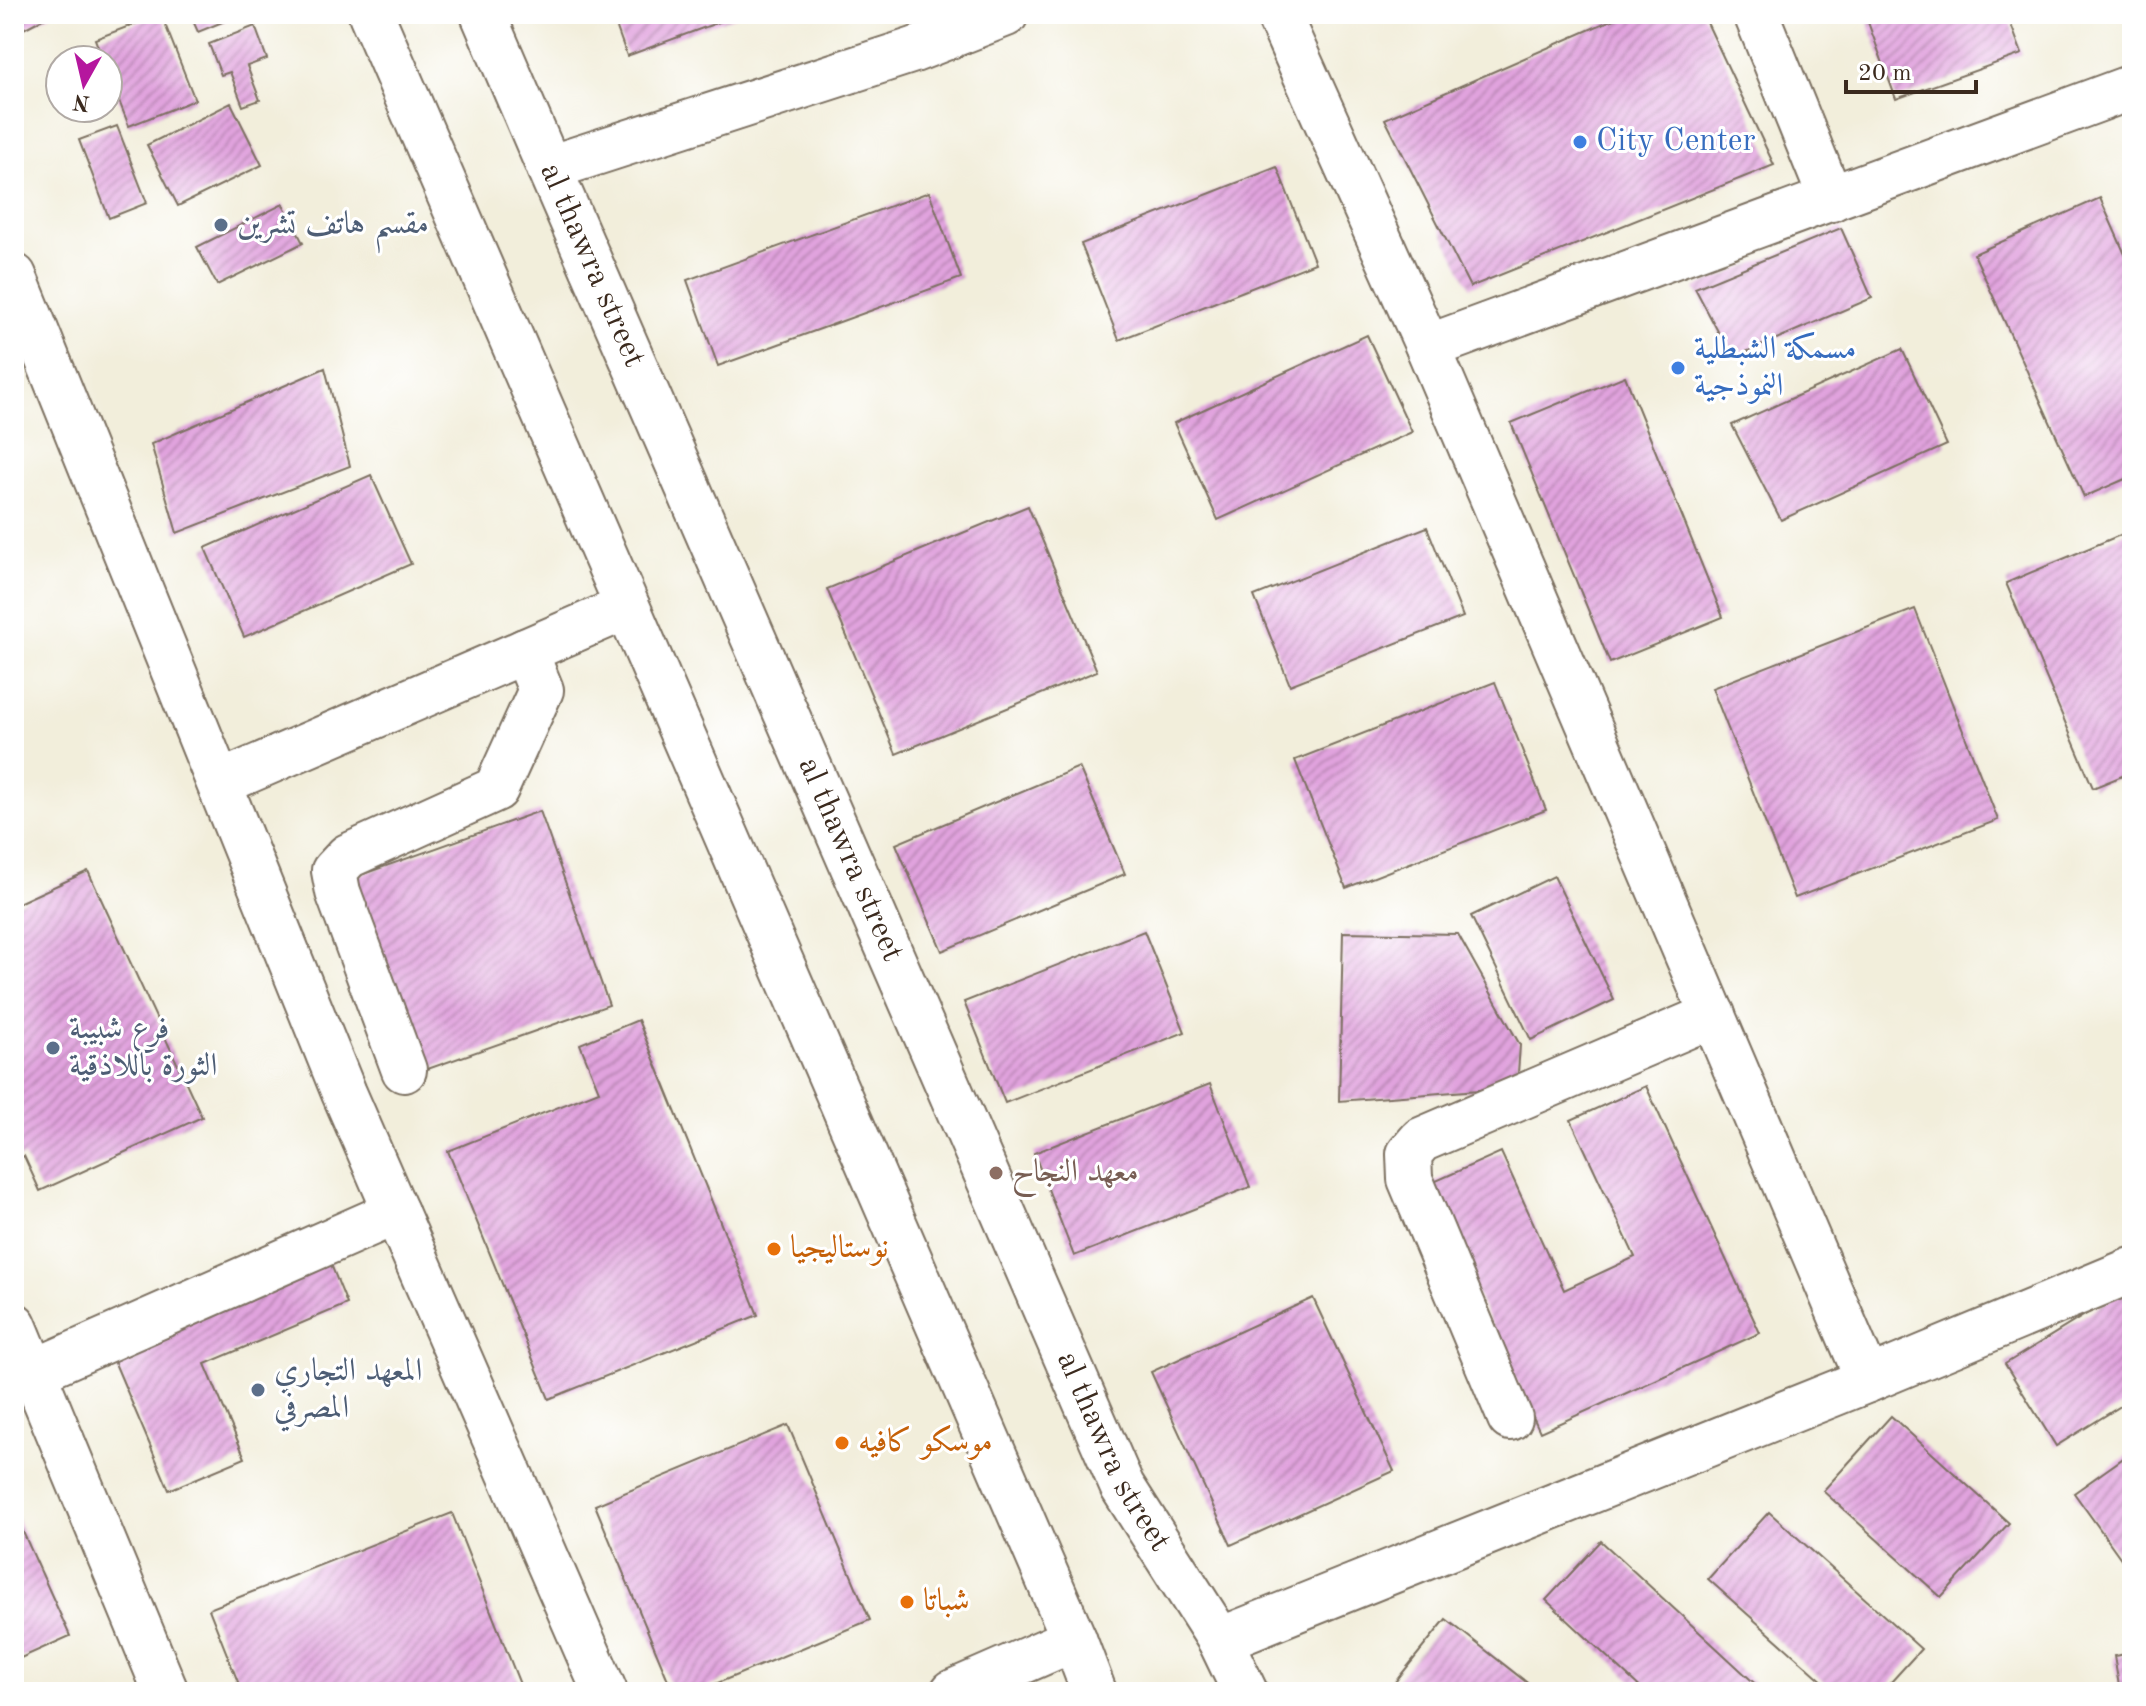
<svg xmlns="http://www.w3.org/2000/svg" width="2146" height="1706" font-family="'Old Standard TT',Amiri,serif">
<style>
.building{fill:url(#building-hatch)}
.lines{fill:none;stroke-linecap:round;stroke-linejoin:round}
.minor-casing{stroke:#7b6f60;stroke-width:48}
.major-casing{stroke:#7b6f60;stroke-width:48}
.minor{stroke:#fff;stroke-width:44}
.major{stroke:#fff;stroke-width:44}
.shop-dot{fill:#3f7fe0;stroke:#fff;stroke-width:3}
.service-dot{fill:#5c6f8a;stroke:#fff;stroke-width:3}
.education-dot{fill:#8d6e63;stroke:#fff;stroke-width:3}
.food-dot{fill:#e8710a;stroke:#fff;stroke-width:3}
.labels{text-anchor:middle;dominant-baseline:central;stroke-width:6;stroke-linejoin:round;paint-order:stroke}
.shop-label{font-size:32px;fill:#366cbe;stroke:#fff;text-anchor:start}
.service-label{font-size:32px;fill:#4e5e75;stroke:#fff;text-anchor:start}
.street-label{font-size:32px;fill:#3b2a1e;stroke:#fff}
.education-label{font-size:32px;fill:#785e54;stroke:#fff;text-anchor:start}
.food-label{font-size:32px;fill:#c56008;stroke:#fff;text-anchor:start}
</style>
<defs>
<pattern id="building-hatch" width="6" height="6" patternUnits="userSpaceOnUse" patternTransform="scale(2)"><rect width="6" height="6" fill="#e1a3de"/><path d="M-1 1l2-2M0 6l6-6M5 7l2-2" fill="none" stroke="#b885b3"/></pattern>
</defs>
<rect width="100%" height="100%" fill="#fff"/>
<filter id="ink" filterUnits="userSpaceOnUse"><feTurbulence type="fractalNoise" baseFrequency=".0125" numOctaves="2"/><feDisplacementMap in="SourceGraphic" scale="16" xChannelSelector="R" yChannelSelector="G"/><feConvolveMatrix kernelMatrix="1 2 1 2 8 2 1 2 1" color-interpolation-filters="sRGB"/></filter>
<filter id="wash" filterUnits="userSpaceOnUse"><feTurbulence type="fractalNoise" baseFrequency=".006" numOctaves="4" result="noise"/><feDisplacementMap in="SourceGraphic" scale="32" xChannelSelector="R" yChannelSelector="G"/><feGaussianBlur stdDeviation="1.8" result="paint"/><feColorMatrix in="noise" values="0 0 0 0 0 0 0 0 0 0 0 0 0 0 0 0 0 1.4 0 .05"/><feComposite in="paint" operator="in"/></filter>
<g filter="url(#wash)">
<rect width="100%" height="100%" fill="#f2eedb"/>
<g id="blocks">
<g class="building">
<polygon points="14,14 52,14 14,34"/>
<polygon points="161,14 195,100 129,126 108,73 108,60 103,60 95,39"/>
<polygon points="190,14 242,14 198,32"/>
<polygon points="612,14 741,14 627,56"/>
<polygon points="1625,14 1703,14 1774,165 1470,287 1385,119"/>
<polygon points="1865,14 2007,14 2022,54 1896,99"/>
<polygon points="255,26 267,59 247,66 260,100 243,106 230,72 221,75 209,44"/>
<polygon points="231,103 262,165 178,206 147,145"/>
<polygon points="117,126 147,203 109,218 79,140"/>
<polygon points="1277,167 1315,263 1119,340 1081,244"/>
<polygon points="929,192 961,278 718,366 687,280"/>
<polygon points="2100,198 2132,270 2132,476 2084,497 1974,254"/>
<polygon points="283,204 303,243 217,285 197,247"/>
<polygon points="1841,228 1872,298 1732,358 1695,288"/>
<polygon points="1367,335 1412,432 1218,520 1174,423"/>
<polygon points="1902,349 1947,445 1781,520 1732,425"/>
<polygon points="325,368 350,466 177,533 151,444"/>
<polygon points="1625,376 1723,617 1610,663 1511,423"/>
<polygon points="371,475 411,564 244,637 205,548"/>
<polygon points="1028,506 1097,671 896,754 827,589"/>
<polygon points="1427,527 1463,617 1290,685 1254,596"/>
<polygon points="2132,530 2132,772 2093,788 2006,583"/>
<polygon points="1915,609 1998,820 1795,898 1712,688"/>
<polygon points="1495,682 1546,810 1346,888 1295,760"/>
<polygon points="1079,767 1125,874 942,951 896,844"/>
<polygon points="540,811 609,1005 425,1070 355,877"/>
<polygon points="88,871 202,1117 40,1191 24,1156 14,1160 14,934 19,932 14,921 14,905"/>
<polygon points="1554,876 1614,1000 1531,1040 1471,916"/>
<polygon points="1144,931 1185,1032 1005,1103 964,1002"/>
<polygon points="1343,932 1458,934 1520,1045 1517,1087 1339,1101"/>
<polygon points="638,1020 758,1315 549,1399 448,1151 599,1091 580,1044"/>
<polygon points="1210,1084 1250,1187 1074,1256 1034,1153"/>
<polygon points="1646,1086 1760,1333 1540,1432 1427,1185 1501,1152 1564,1290 1635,1257 1571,1120"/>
<polygon points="328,1257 347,1304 205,1364 245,1458 169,1490 109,1349"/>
<polygon points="2124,1291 2132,1303 2132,1399 2056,1446 2005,1364"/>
<polygon points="1313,1298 1394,1471 1231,1545 1151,1372"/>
<polygon points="1891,1416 2009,1523 1941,1597 1823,1491"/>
<polygon points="788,1425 870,1620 696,1692 673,1692 595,1505"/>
<polygon points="2132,1452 2132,1574 2074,1493"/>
<polygon points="14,1512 70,1636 14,1661"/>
<polygon points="1769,1512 1921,1649 1882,1692 1835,1692 1708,1579"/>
<polygon points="452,1513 523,1692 242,1692 209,1609"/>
<polygon points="1601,1541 1764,1692 1645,1692 1546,1600"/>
<polygon points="1446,1619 1539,1692 1398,1692 1391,1687"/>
<polygon points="2132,1653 2132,1692 2120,1692 2114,1656"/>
</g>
</g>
</g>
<g filter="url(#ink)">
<use href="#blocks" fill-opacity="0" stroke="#7b6f60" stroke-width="2"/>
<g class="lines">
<g class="minor-casing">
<g id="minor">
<polyline points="1278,14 1428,347 1868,1380"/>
<polyline points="1756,14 1831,199"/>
<polyline points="549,168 914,50 1006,14"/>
<polyline points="14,276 344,1093 605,1692"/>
<polyline points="1428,347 2132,87"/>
<polyline points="220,783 627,607"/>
<polyline points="404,1070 338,892 334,871 348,856 496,789 541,690 525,651"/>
<polyline points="14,1325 166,1692"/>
<polyline points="33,1372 396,1212"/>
<polyline points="1510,1418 1410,1179 1409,1154 1421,1140 1713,1015"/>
<polyline points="1220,1640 1868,1380 2132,1270"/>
<polyline points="953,1692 1074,1639"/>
</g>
</g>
<g class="major-casing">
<g id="major">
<polyline points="371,14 1074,1639 1094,1692"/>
<path id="s1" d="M483,14L549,168L1122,1486L1220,1640L1245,1692"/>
</g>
</g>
<use href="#minor" class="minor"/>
<use href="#major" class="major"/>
</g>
</g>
<g class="shop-dot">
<circle cx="1580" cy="142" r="8"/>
<circle cx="1678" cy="368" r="8"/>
</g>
<g class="service-dot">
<circle cx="221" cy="225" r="8"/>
<circle cx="53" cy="1048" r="8"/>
<circle cx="258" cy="1390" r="8"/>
</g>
<circle class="education-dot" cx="996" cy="1173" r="8"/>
<g class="food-dot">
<circle cx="774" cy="1249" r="8"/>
<circle cx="842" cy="1443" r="8"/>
<circle cx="907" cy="1602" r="8"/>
</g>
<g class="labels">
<g class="shop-label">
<text x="1596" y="142">City Center</text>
<text x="1694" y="350">مسمكة الشبطلية<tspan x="1694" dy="37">النموذجية</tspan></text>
</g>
<g class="service-label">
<text x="237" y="225">مقسم هاتف تشرين</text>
<text x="69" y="1030">فرع شبيبة<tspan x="69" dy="37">الثورة باللاذقية</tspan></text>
<text x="274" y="1372">المعهد التجاري<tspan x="274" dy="37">المصرفي</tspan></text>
</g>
<g class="street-label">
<text stroke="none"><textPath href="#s1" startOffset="274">al thawra street</textPath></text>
<text stroke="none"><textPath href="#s1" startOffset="922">al thawra street</textPath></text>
<text stroke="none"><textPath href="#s1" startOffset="1570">al thawra street</textPath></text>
</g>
<g class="education-label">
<text x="1012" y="1173">معهد النجاح</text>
</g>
<g class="food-label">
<text x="790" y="1249">نوستاليجيا</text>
<text x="858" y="1443">موسكو كافيه</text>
<text x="923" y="1602">شباتا</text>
</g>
</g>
<rect width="2146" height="1706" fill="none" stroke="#fff" stroke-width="48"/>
<g transform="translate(84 84) rotate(188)"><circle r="38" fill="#ffffff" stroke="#b1aaa5" stroke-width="2"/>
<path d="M0-6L14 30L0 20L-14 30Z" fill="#b5179e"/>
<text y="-12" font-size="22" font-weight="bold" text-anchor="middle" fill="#3b2a1e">N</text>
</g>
<path d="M1846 80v12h130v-12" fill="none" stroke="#3b2a1e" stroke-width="4"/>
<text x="1858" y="80" font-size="24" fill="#3b2a1e" stroke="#ffffff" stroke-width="6" paint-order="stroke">20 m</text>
</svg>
